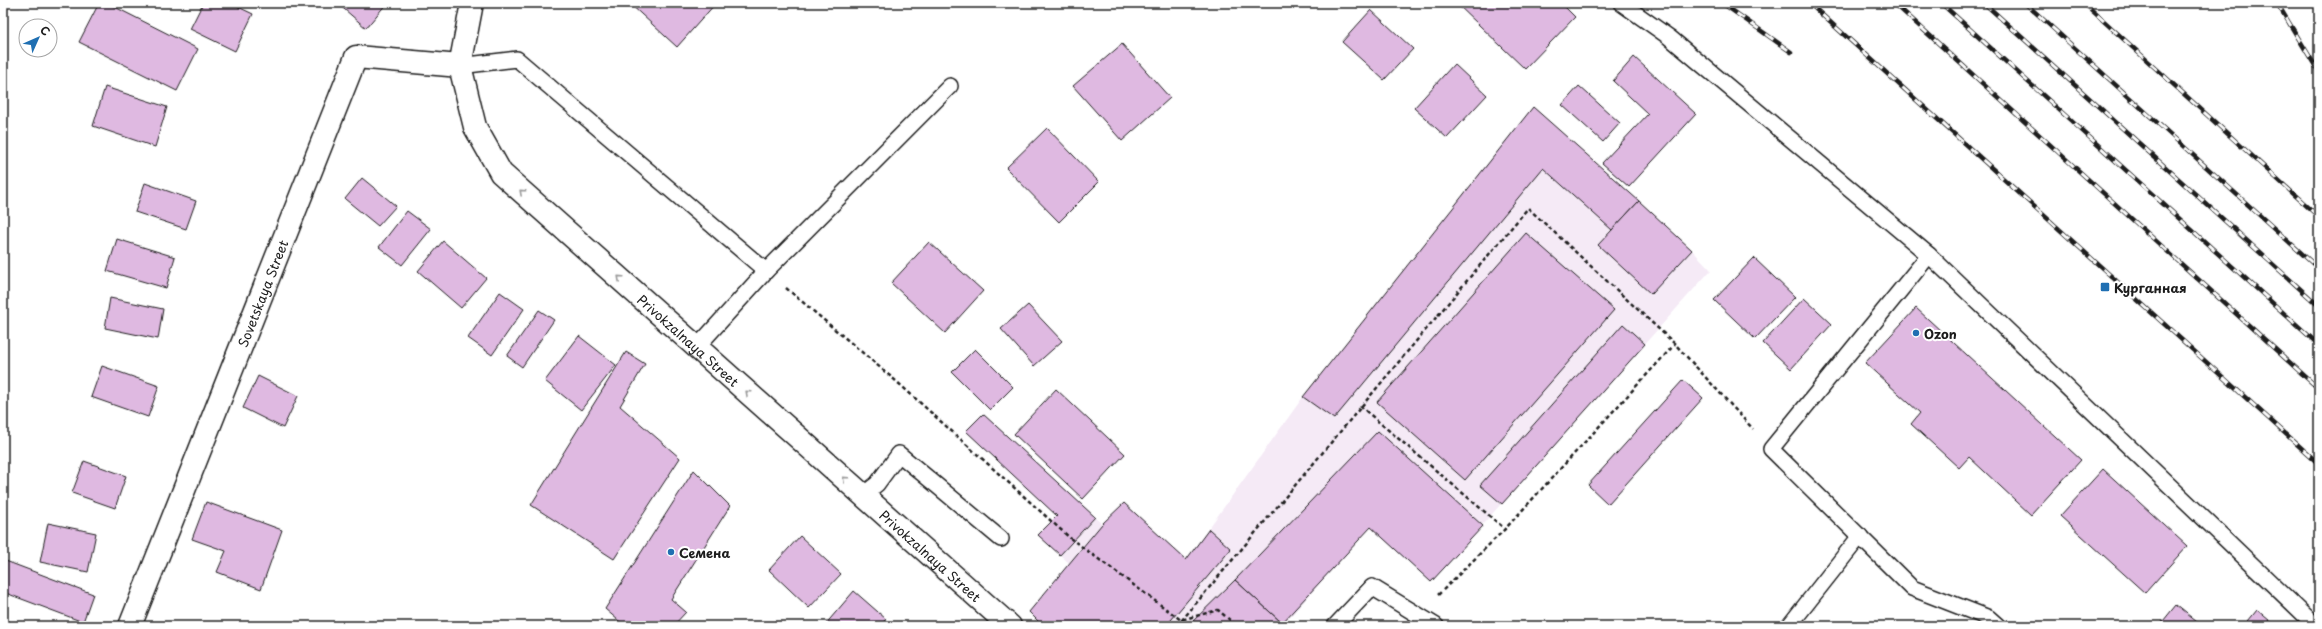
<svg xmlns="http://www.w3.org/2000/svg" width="2322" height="629" font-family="'Playpen Sans',sans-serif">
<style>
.built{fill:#f5eaf6}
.building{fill:#dfb9e1;stroke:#1c1c1c}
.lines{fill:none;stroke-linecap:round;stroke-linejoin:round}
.lane-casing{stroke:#1c1c1c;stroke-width:18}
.street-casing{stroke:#1c1c1c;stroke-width:25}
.secondary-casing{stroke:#1c1c1c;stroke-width:25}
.path{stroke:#1c1c1c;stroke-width:2.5;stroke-dasharray:4 3;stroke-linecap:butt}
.lane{stroke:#fff;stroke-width:15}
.street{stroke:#fff;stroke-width:22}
.secondary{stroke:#fff;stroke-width:22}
.rail-casing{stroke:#1c1c1c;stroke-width:4.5}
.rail{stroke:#fff;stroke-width:3;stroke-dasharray:9;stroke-linecap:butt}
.oneway{stroke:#999}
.poi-dot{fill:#1f6fb2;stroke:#fff;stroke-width:1.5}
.labels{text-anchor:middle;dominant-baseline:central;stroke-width:4;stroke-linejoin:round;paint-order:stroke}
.poi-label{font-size:13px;font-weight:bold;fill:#1c1c1c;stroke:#fff;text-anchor:start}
.street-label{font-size:13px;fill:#1c1c1c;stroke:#fff}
</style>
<rect width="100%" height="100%" fill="#fff"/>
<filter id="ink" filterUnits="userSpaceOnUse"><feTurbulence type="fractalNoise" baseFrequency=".025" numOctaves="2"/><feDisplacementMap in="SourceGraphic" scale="8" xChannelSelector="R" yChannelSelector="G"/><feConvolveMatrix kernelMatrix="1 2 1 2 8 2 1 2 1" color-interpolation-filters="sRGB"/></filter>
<g filter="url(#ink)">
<polygon class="built" points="1533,107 1639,201 1692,250 1711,270 1431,582 1370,527 1282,626 1043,626 1029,612 1069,563 1038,535 1057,516 966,431 983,414 1102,524 1124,503 1186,560 1303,397"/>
<g class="building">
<polygon points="99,3 107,3 198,49 177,91 79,42"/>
<polygon points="203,3 230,3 253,14 235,51 190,29"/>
<polygon points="337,3 387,3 366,28"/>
<polygon points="629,3 716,3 677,47"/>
<polygon points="1456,3 1561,3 1575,17 1525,69"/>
<polygon points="1371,10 1413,49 1384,80 1342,42"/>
<polygon points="1122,44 1170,98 1122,141 1073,86"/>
<polygon points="1634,57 1696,114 1629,187 1602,163 1648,114 1613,81"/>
<polygon points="1454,64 1487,95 1447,138 1414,108"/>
<polygon points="1579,86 1620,123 1603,142 1562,105"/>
<polygon points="105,87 167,107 155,147 93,126"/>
<polygon points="1533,107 1639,201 1612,230 1543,168 1334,419 1303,397"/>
<polygon points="1047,128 1099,182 1059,222 1006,168"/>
<polygon points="362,178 396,206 378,226 345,199"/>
<polygon points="145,183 196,201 186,229 135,212"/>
<polygon points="1639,201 1692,250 1651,294 1598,245"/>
<polygon points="407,211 431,229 402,265 379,247"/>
<polygon points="1526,233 1614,310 1465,480 1377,402"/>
<polygon points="117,239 175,257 166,288 107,271"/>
<polygon points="443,241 486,278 461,308 418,271"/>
<polygon points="929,242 983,291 945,333 891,283"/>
<polygon points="1754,258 1795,297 1755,339 1714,300"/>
<polygon points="500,292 524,309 492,355 468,338"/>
<polygon points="110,298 163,309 158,339 105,328"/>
<polygon points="1804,298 1832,324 1791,369 1763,343"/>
<polygon points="1028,305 1062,341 1034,366 1001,329"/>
<polygon points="1916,308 2081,460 2031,515 1969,457 1959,468 1911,424 1920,413 1865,363"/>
<polygon points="539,310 554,320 522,367 507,356"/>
<polygon points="1623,324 1645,344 1502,504 1480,485"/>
<polygon points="579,336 616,365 581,410 545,381"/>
<polygon points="975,349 1013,387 990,410 952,372"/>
<polygon points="626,352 645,364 620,406 680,458 614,559 531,505"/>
<polygon points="102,366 159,386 148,417 91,397"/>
<polygon points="258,376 298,396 283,428 243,408"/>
<polygon points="1683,380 1703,398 1608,504 1588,485"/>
<polygon points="1056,389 1125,454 1083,499 1014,434"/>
<polygon points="983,414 1095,517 1060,555 1038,535 1057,516 966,431"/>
<polygon points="1378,431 1483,526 1431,582 1371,527 1282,623 1235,580"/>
<polygon points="84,461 126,476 115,508 72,493"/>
<polygon points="2103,469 2187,546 2145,593 2060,516"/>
<polygon points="694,470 730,506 671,599 686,612 673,626 625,626 605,609"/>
<polygon points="206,502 282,530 261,589 217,572 226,551 192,539"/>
<polygon points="1124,503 1186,560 1209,529 1231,549 1166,626 1043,626 1029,612 1102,524"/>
<polygon points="48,523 96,533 88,572 40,562"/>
<polygon points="800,536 841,574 809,608 769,570"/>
<polygon points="3,560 93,594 83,622 3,592"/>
<polygon points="1235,580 1282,623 1282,626 1188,626"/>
<polygon points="854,591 886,619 880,626 824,626"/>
<polygon points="2176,605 2202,626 2159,626"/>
<polygon points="2257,610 2276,626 2244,626"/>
</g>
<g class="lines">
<g class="lane-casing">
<g id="lane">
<polyline points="1621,3 1669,37 1929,255 2316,626"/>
<polyline points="460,66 517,59 766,271"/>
<polyline points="1929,255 1771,449 1912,588 1989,618 1998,626"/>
<polyline points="697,347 766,271 950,86"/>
<polyline points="863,495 877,484 899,454 1001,539"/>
<polyline points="1335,626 1372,587 1436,626"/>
<polyline points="1789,626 1860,536"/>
</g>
</g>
<g class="street-casing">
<g id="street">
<path id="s1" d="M130,626L356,57L460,66"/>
</g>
</g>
<g class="secondary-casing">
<g id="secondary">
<path id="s2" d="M472,3L460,66L475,127L501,173L1010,626"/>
</g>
</g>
<g class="path">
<polyline points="786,288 896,381 1070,538 1181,620 1218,610 1237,626"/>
<polyline points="1360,406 1505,529"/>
<polyline points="1438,595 1505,529 1675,344"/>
<polyline points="1177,626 1528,208 1675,344 1753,429"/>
</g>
<use href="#lane" class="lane"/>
<use href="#street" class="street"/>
<use href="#secondary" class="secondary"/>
<g class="rail-casing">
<g id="rail">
<polyline points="1722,3 1791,52"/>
<polyline points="1809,3 2319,464"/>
<polyline points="1894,3 2319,389"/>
<polyline points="1941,3 2319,345"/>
<polyline points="1984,3 2319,306"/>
<polyline points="2025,3 2319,269"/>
<polyline points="2084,3 2319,217"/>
<polyline points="2277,3 2319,72"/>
</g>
</g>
<use href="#rail" class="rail"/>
</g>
<defs><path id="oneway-chevron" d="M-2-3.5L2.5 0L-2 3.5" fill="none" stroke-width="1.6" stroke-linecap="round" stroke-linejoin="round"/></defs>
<g class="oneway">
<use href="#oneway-chevron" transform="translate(522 192) rotate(-138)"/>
<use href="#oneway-chevron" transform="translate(620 278) rotate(-138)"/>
<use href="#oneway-chevron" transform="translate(748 393) rotate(-138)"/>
<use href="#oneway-chevron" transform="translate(845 479) rotate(-138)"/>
</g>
</g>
<g class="poi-dot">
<rect x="2100" y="282" width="10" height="10" rx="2"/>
<circle cx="1916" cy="333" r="4"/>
<circle cx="671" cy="552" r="4"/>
</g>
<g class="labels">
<g class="poi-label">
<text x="2114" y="287">Курганная</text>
<text x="1924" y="333">Ozon</text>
<text x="679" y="552">Семена</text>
</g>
<g class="street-label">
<text stroke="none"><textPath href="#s1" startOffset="358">Sovetskaya Street</textPath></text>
<text stroke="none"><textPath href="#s2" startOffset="431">Privokzalnaya Street</textPath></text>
<text stroke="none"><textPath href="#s2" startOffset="755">Privokzalnaya Street</textPath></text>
</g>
</g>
<rect width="2322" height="629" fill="none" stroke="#fff" stroke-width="16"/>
<rect x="8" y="8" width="2306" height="613" fill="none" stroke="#1c1c1c" stroke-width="1.5" filter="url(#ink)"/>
<g transform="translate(38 38) rotate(45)"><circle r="19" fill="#ffffff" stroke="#a4a4a4"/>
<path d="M0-3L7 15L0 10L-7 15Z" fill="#1f6fb2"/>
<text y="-6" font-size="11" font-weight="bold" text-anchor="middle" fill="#1c1c1c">С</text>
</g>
</svg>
